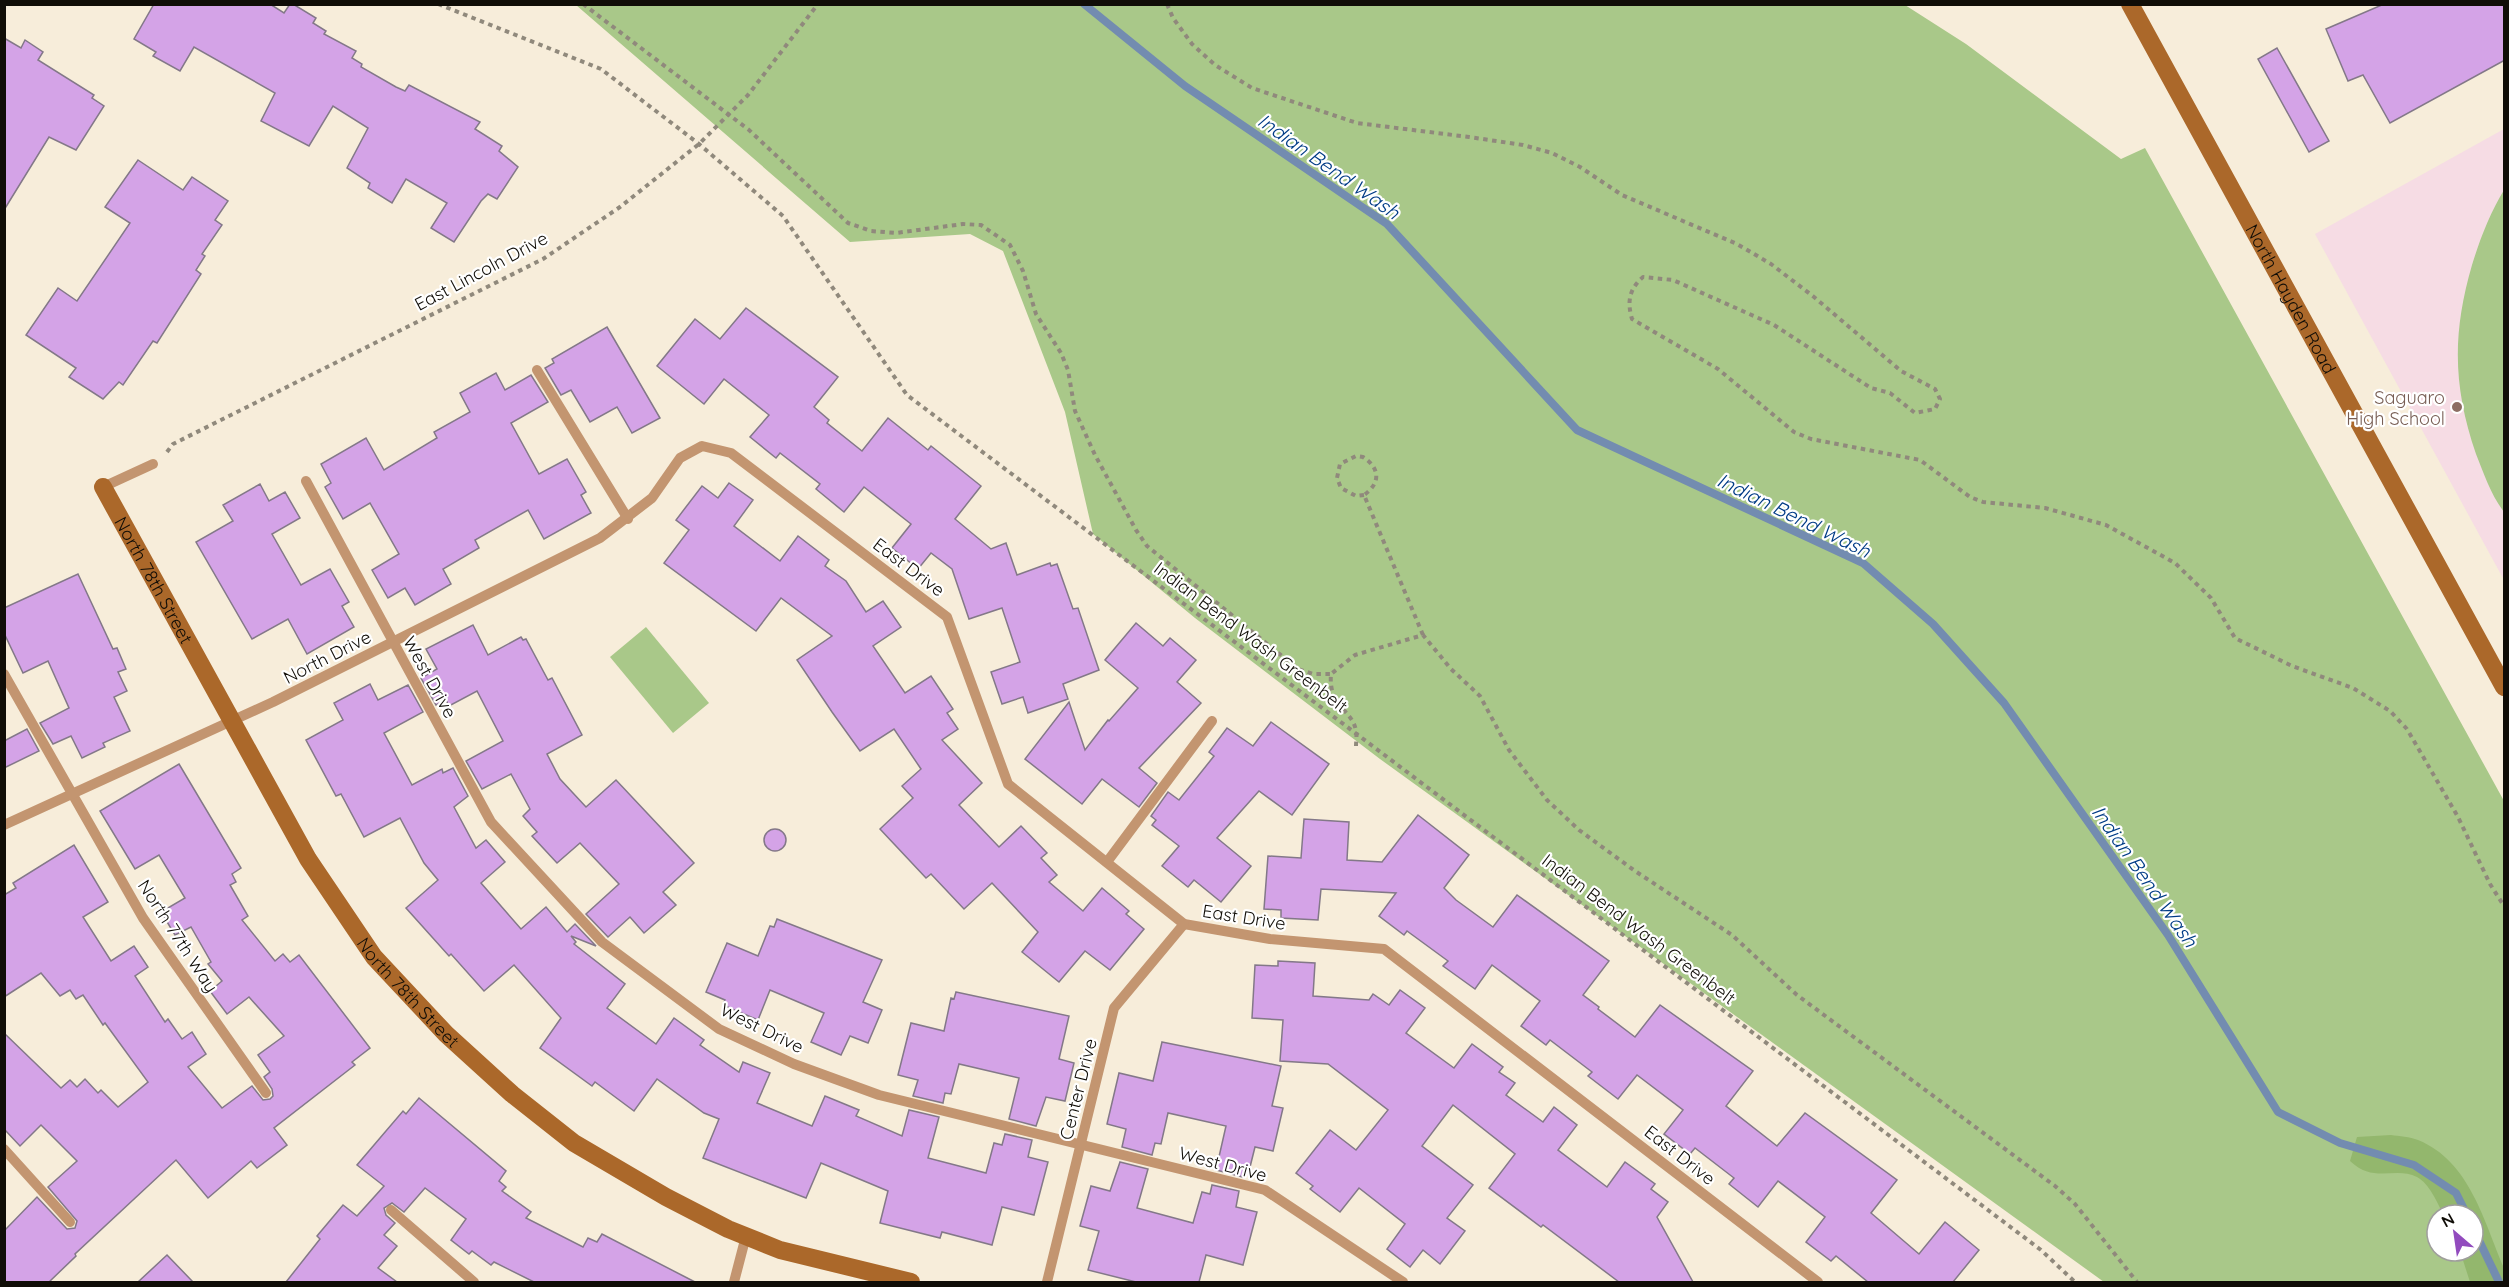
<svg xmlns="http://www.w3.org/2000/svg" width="2509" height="1287" font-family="Quicksand,sans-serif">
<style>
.education{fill:#f6dce4}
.green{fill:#a9c889;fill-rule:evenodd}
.forest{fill:#93b76d}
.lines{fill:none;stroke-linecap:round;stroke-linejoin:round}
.stream{stroke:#738cb0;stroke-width:8}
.building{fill:#d4a3e7;stroke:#837888;stroke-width:1.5}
.path{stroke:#90897c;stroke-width:4;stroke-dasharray:4.5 4.5;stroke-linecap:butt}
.lane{stroke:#c39570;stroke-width:10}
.secondary{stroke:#ab682a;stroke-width:18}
.education-dot{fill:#8d6e63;stroke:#fff;stroke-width:2}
.labels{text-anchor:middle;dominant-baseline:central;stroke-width:4.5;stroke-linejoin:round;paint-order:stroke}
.street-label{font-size:18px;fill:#100d07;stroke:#fff}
.education-label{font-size:18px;fill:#785e54;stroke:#fff;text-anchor:end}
.water-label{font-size:20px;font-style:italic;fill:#003b86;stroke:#fff}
</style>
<rect width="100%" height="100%" fill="#f7edda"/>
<polygon class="education" points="2504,129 2504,580 2315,234"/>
<g class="green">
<path d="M576,5H1905L1966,44L2121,159L2145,148L2504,801V1282H2104L1380,759L1195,618L1093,534L1065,412L1003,251L970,234L850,242ZM2437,1215H2473V1251H2437Z"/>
<path d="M2504,190V512C2491,495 2484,474 2476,454C2453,387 2452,334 2472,265C2480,239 2490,213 2504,190Z"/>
<polygon points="646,627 709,703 673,733 610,657"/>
</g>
<path class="forest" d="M2391,1135C2399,1136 2410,1137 2418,1140C2470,1161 2484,1222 2504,1268V1282H2470L2460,1251H2473V1215H2444C2437,1203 2430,1184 2417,1177C2395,1166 2374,1184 2350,1161L2357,1137Z"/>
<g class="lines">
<g class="stream">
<polyline points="1084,4 1185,86 1387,224 1577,430 1863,563 1933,624 2004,703 2168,935 2278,1112 2340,1143 2414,1165 2456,1193 2467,1215"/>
<polyline points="2473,1228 2499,1282"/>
</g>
</g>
<g class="building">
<polygon points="154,4 270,4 284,13 290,4 293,4 316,18 313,23 326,31 324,34 356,51 352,58 362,64 361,67 396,87 405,91 409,85 480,122 475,129 502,146 499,151 518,167 497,199 488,194 481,201 454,242 431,228 447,203 406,179 392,203 368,188 370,183 347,168 368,128 333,106 309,146 261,121 275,93 194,47 180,71 153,56 156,52 134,39"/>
<polygon points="2384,4 2505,4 2505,60 2390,123 2363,75 2348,81 2326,29"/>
<polygon points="4,38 21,48 25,40 43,52 38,60 94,95 92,98 104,106 76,150 49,137 4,210"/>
<polygon points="2277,48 2329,141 2309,152 2258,59"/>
<polygon points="138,160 183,190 192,177 228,201 215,220 222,225 202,254 205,256 196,270 201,274 157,343 153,341 123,385 119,382 103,399 69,377 76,368 26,335 58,288 77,301 130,223 105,207"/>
<polygon points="746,308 838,377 814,407 829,420 827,423 862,451 888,418 928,450 931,446 981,486 955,519 991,549 1006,543 1017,575 1050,563 1051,566 1057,564 1073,609 1078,608 1099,670 1063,684 1068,699 1028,713 1023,697 1002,704 991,672 1020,662 1002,608 969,619 952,569 931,553 918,569 892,548 911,524 864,487 844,512 816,489 820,484 780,453 776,458 750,437 769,415 724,379 704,404 657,366 695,319 720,339"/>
<polygon points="607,327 660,418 632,433 617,407 590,422 571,390 561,395 545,368 554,363 552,359"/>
<polygon points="496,373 505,390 531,375 548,402 511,423 539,474 567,459 586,492 581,495 591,513 544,539 528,510 475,540 479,548 443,569 451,584 415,605 405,588 388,598 372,570 399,554 370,503 343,519 325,487 331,483 321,464 366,438 384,470 437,438 434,432 470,412 460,393"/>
<polygon points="729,483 753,500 734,526 780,561 798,536 829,560 825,566 846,581 866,612 883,601 901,627 873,646 905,693 931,676 953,709 947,713 958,729 942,740 982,783 959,805 999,847 1021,826 1047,853 1041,858 1057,875 1049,882 1083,911 1102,888 1129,911 1126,914 1144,929 1110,970 1085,951 1059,982 1022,952 1038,932 992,883 964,909 931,874 926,878 880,829 913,798 902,786 921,769 894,729 860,751 832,712 797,660 832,636 781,598 756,631 664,563 689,530 676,520 702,486 718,498"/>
<polygon points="260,484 269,501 285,492 300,518 272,534 301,585 330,569 349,602 342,606 354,627 307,654 288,619 252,639 196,542 233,521 223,505"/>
<polygon points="78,574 113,649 117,648 126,669 118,672 127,691 114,697 130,731 103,743 105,747 82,758 71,736 53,744 40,723 69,708 48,661 23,673 4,633 4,608"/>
<polygon points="1136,623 1163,646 1170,638 1196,660 1177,682 1201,703 1139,768 1157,783 1139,807 1102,779 1082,804 1025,759 1069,702 1085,750 1108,720 1109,721 1138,688 1105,660"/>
<polygon points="473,625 488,655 521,637 523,640 526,639 548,680 552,678 582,735 547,754 560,779 586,807 616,780 694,863 663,892 676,905 644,933 630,917 608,937 586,914 619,884 580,843 557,863 532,836 537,832 523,816 530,809 511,774 482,789 466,761 503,741 477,691 449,706 446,700 436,705 421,678 437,669 426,649"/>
<polygon points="370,684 378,700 408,685 423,712 384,733 412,785 442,769 443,773 453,768 468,796 454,807 476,848 486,840 505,862 481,883 521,929 546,907 567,932 575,924 596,946 571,936 576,942 574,944 625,984 607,1008 656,1044 674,1018 704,1040 700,1045 739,1072 743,1062 770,1073 757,1103 812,1126 825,1096 859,1110 856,1116 902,1136 909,1110 939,1117 928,1158 986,1173 994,1143 1002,1145 1005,1134 1032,1140 1028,1157 1048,1162 1034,1215 1002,1207 992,1245 942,1232 940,1238 880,1223 888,1191 821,1163 806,1198 703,1158 719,1119 704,1113 657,1079 634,1111 595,1082 592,1086 540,1048 561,1018 514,965 484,991 451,954 449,956 406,908 438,880 424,863 400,818 364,837 341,794 336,796 306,740 343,720 334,703"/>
<polygon points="1271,722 1329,764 1292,815 1259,791 1217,838 1251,866 1221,902 1194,880 1188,887 1162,866 1179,846 1152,825 1156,820 1151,816 1168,792 1179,800 1214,756 1209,752 1227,728 1253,746"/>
<polygon points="27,729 39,751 4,768 4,741"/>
<polygon points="179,764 241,868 232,874 236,882 230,885 248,916 242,920 275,961 283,954 290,962 299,955 370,1048 352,1062 355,1065 274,1128 287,1145 257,1168 251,1161 208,1198 176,1160 75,1254 76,1256 49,1282 4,1282 4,1231 37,1197 67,1229 75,1228 77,1221 48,1187 77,1161 41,1125 20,1146 5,1130 4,1033 61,1088 70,1080 77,1087 85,1079 98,1093 101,1090 118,1107 148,1082 105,1023 103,1025 83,995 76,999 70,990 60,996 41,973 4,997 4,895 16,888 13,883 74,845 108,902 83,917 111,961 134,946 148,967 135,976 165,1022 168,1019 182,1039 192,1032 206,1054 188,1067 222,1108 252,1086 263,1100 270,1099 273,1096 272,1089 264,1077 270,1072 258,1055 284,1036 249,997 227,1014 210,991 222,981 208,964 211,962 191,927 175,935 161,912 185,898 159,855 135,869 100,811"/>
<polygon points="1418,815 1469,855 1444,888 1456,900 1493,927 1517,895 1609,961 1583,995 1599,1007 1598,1009 1635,1037 1660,1005 1753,1071 1726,1106 1777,1146 1805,1113 1897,1180 1871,1213 1919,1254 1945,1222 1979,1250 1953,1282 1868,1282 1836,1256 1831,1261 1806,1242 1825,1217 1778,1181 1758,1207 1729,1184 1734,1178 1695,1148 1690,1154 1664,1134 1683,1110 1637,1075 1618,1099 1588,1076 1592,1072 1550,1040 1546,1045 1521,1026 1540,1001 1492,965 1475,989 1443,966 1448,961 1407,931 1404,935 1379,916 1396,893 1321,889 1318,920 1281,918 1281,910 1264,909 1268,856 1301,858 1304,819 1349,822 1347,860 1382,862"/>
<circle cx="775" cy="840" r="11"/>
<polygon points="777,919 882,960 863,1002 882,1010 868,1043 850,1036 841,1055 811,1042 824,1013 770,990 758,1020 723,1005 725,1000 706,992 727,943 758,956 770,926 774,927"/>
<polygon points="1278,961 1315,963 1313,996 1369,1000 1373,994 1389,1005 1400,990 1425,1008 1406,1033 1454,1068 1472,1044 1503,1067 1499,1072 1515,1083 1506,1095 1543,1122 1554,1107 1577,1125 1558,1150 1607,1187 1625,1162 1655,1184 1651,1189 1668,1202 1657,1217 1693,1282 1619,1282 1543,1225 1541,1227 1489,1188 1515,1154 1453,1105 1422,1146 1473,1185 1447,1218 1465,1231 1440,1264 1423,1250 1410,1267 1387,1249 1405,1224 1359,1188 1340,1212 1310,1189 1313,1186 1296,1173 1330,1130 1356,1150 1388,1110 1328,1064 1280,1061 1283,1020 1252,1018 1255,965 1278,966"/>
<polygon points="956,992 1069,1016 1059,1059 1074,1063 1065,1101 1046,1097 1036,1126 1009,1119 1019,1078 959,1064 951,1094 945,1093 943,1103 913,1096 918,1080 898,1075 911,1023 944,1031 951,998 954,999"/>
<polygon points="1162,1042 1281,1066 1272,1106 1283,1108 1273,1151 1255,1147 1250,1167 1246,1166 1243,1177 1216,1170 1226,1126 1168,1113 1161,1144 1155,1143 1152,1155 1122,1147 1126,1129 1107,1124 1119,1073 1153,1081"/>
<polygon points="419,1098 506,1171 499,1181 506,1187 502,1191 531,1212 526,1218 583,1247 588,1238 597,1242 602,1234 695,1282 534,1282 494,1262 491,1265 472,1251 469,1254 451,1240 466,1219 425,1188 404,1212 392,1203 384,1208 386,1215 395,1223 384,1235 397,1246 378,1268 397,1282 286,1282 320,1239 317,1236 343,1205 357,1216 384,1186 357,1165 403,1111 406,1114"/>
<polygon points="1120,1162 1148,1169 1137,1208 1193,1223 1202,1192 1210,1194 1212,1185 1239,1191 1236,1207 1257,1212 1243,1265 1206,1255 1199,1282 1136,1282 1088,1270 1099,1231 1080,1226 1091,1186 1110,1191"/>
<polygon points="167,1255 193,1282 138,1282"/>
</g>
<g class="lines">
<g class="path">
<polyline points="438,4 601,69 699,144 783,216 907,395 2041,1250 2075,1282"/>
<polyline points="583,4 749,130 848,223 871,231 896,233 963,224 981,225 1010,245 1023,271 1036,314 1061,353 1068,370 1075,411 1095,455 1136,530 1147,546 1298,669 1313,674 1331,674"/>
<path d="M1167,4L1173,18L1192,44L1215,65L1252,88L1357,123L1469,137L1523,145L1552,153L1580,167L1622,195L1737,244L1771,264L1814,297L1901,371L1935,389L1940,399L1935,409L1915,413L1890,393L1871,388L1774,325L1673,280L1643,277C1629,289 1627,302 1632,319L1718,369L1794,432L1811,439L1920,460L1970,497L1983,502L2045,508L2106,525L2175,563L2211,598L2235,638L2292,666L2353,688L2390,711L2407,729L2458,817L2490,884L2504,906"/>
<polyline points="167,452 173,444 543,259 620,207 699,144 748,95 818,4"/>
<path d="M1364,495L1356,496L1341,488L1337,478L1340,464L1356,456L1363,457C1380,468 1381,483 1364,495L1423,635"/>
<path d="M1356,746C1356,742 1357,736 1356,731C1353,710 1328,707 1331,674L1355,655L1423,635L1451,669L1480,696L1509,750L1547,800L1579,830L1635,871L1732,935L1797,995L2055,1186L2075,1204L2137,1282"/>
</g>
<g class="lane">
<polyline points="537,370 628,519"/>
<polyline points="306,481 491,822 602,942 719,1029 794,1064 879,1095 1265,1190 1403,1282"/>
<polyline points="103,487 153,464"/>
<polyline points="4,674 143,918 266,1093"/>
<polyline points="4,825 273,702 600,538 652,498 680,458 702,446 731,453 947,617 1008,784 1184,924 1270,939 1384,949 1818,1282"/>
<polyline points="1107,862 1212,721"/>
<polyline points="4,1149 70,1222"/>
<polyline points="391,1210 474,1282"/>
<polyline points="734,1282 746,1236"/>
<polyline points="1047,1282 1114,1008 1184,924"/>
</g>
<g class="secondary">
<path id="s1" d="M2130,4L2504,687"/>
<path id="s2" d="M103,487L308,859L374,957L446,1034L512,1094L574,1143L666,1197L728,1229L780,1250L911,1282"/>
</g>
</g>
<circle class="education-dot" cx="2457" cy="407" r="6"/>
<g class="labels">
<g class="street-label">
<text transform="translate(481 271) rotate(-28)">East Lincoln Drive</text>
<text stroke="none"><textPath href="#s1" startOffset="336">North Hayden Road</textPath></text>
<text transform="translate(909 567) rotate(37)">East Drive</text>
<text stroke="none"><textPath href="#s2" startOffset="106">North 78th Street</textPath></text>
<text transform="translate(1251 637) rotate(37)">Indian Bend Wash Greenbelt</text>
<text transform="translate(327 657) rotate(-27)">North Drive</text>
<text transform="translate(430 677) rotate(61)">West Drive</text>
<text transform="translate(1244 917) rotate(9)">East Drive</text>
<text transform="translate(1639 929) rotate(37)">Indian Bend Wash Greenbelt</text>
<text transform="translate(178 936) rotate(57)">North 77th Way</text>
<text stroke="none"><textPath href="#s2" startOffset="592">North 78th Street</textPath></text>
<text transform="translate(762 1028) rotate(26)">West Drive</text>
<text transform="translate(1078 1089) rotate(-76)">Center Drive</text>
<text transform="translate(1680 1155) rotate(38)">East Drive</text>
<text transform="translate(1223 1164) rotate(15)">West Drive</text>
</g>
<g class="education-label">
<text x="2445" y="397">Saguaro<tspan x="2445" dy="21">High School</tspan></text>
</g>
<g class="water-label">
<text transform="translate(1329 166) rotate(35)">Indian Bend Wash</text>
<text transform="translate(1794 515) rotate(26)">Indian Bend Wash</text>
<text transform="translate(2145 876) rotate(55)">Indian Bend Wash</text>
</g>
</g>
<rect width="2509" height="1287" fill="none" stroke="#100d07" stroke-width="12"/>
<g transform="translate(2455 1233) rotate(331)"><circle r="28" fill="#ffffff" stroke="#9f9e9c" stroke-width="1.5"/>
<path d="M0-4.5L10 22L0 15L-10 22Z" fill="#924bbe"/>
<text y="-9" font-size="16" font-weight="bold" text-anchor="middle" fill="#100d07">N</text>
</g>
</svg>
